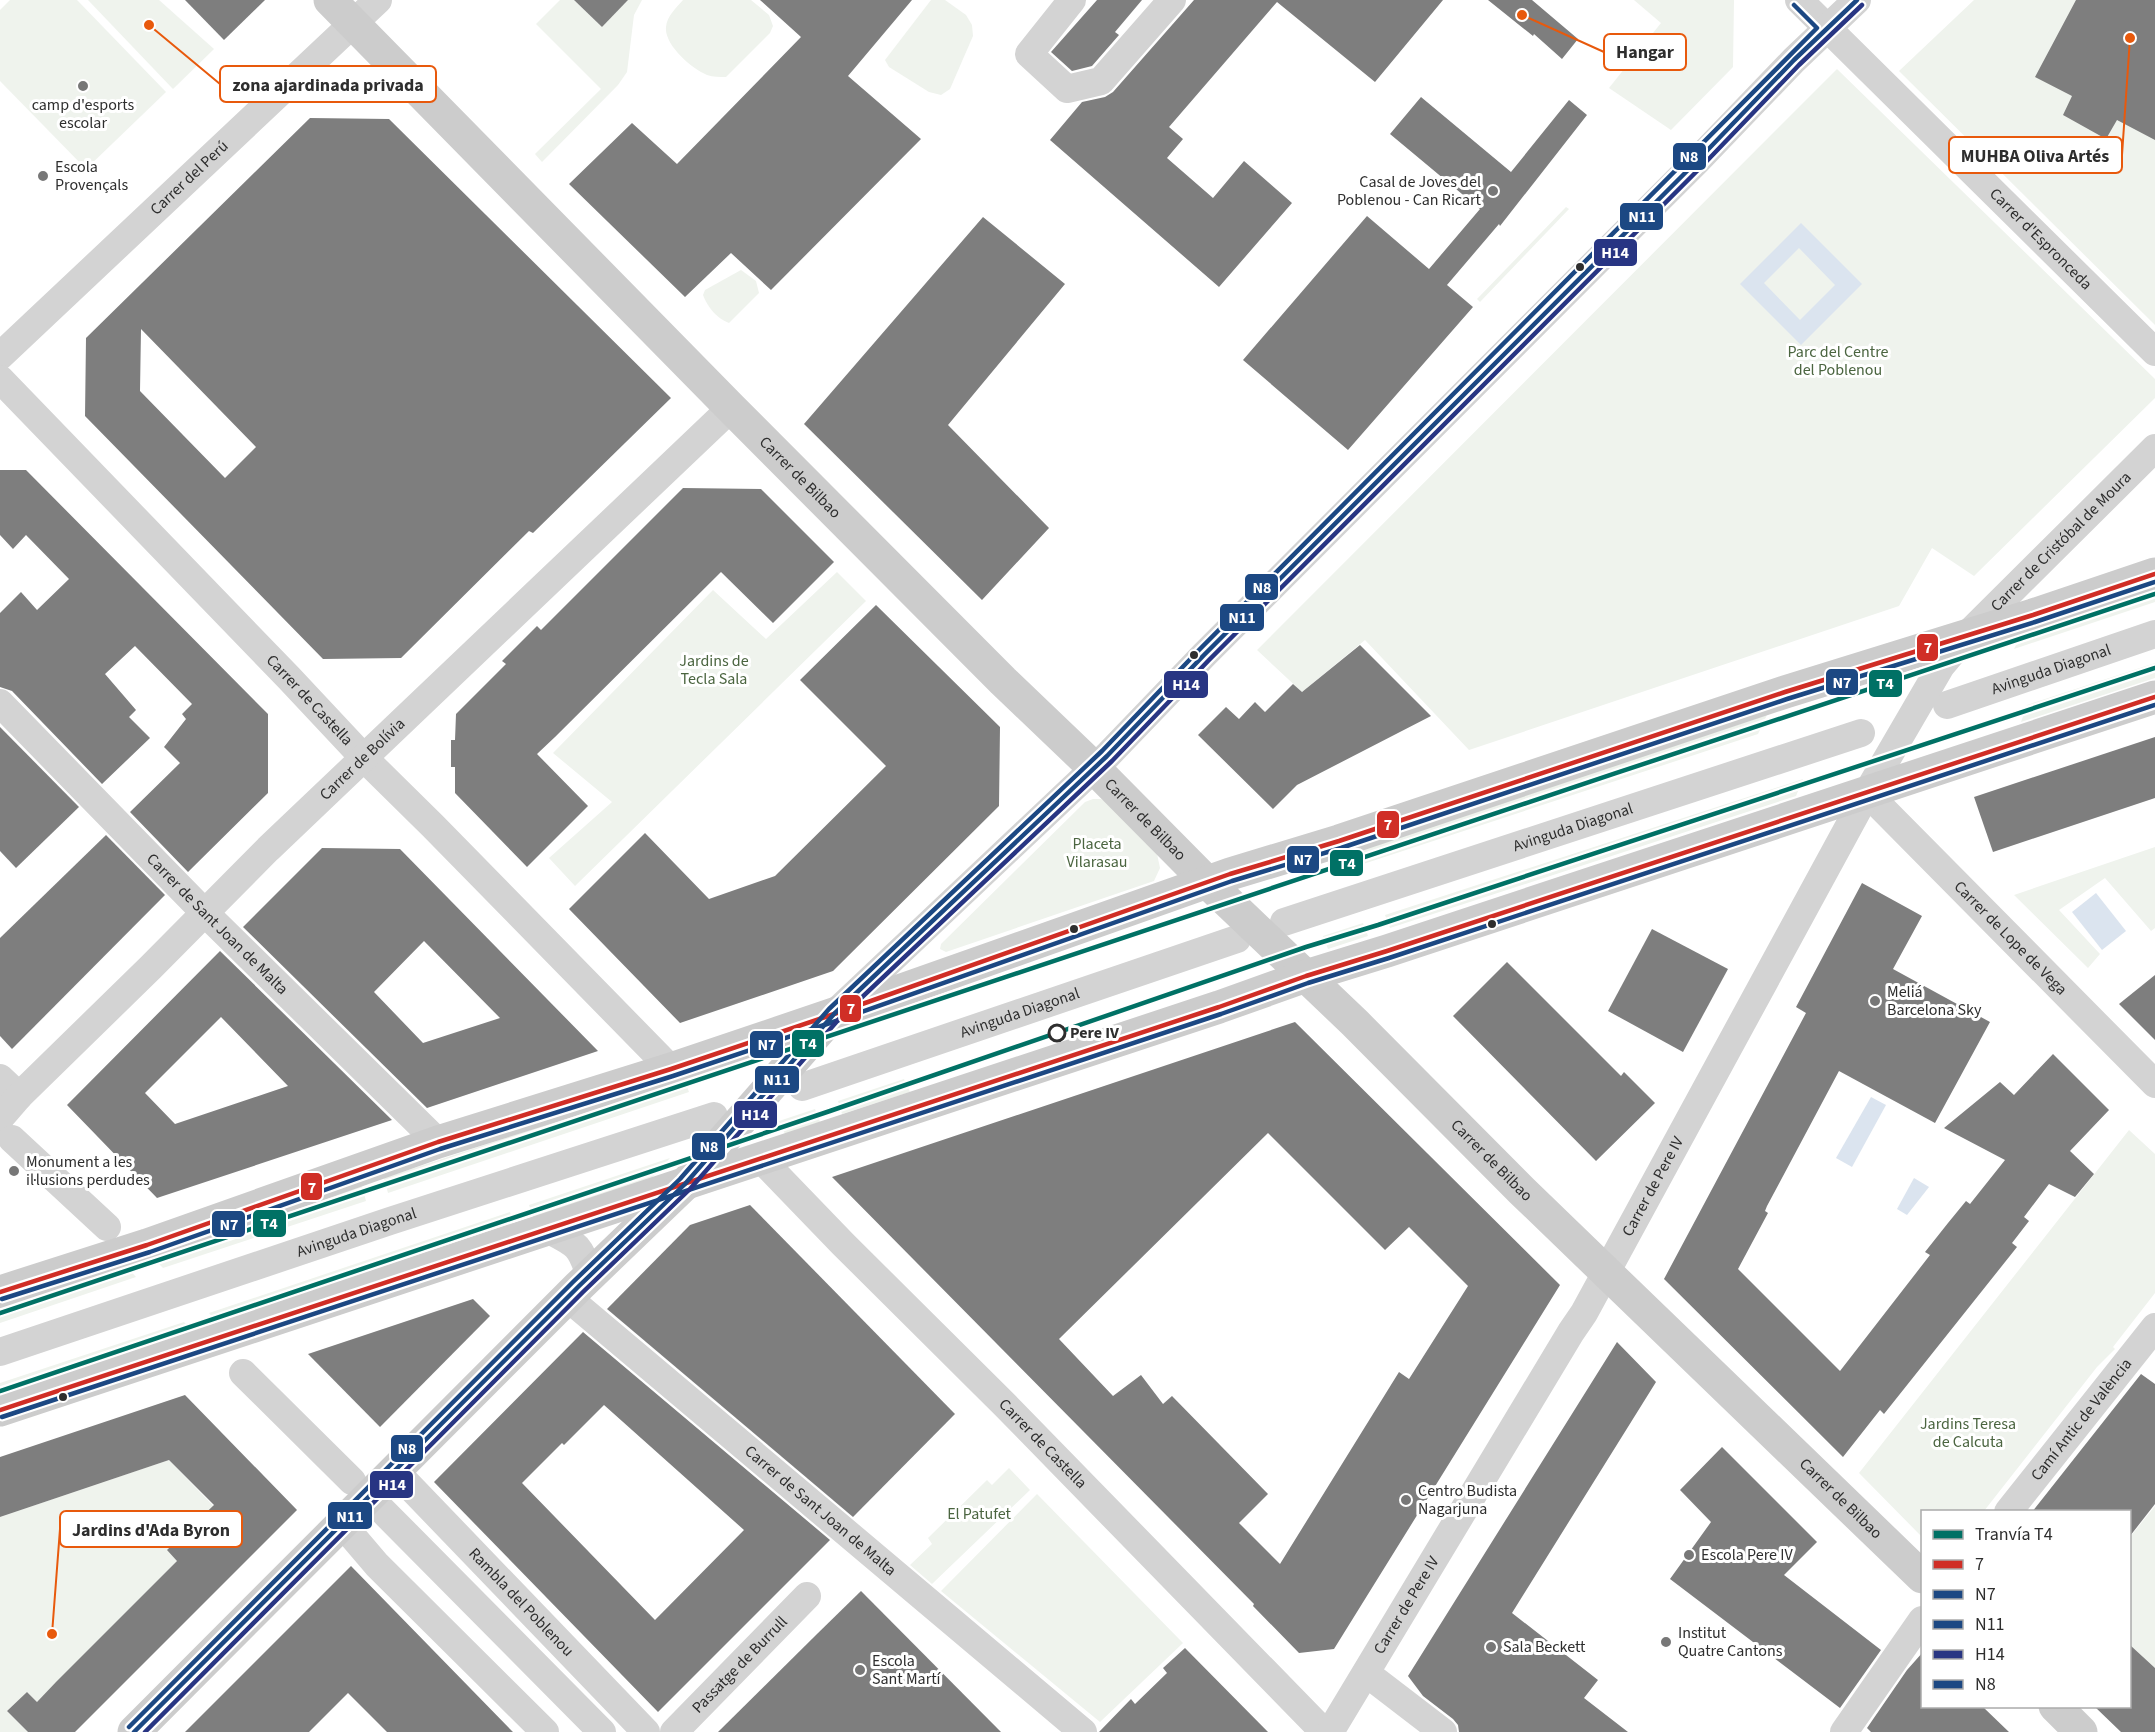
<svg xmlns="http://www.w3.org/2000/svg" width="2155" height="1732" font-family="'Source Sans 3',sans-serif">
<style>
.green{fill:#eff3ed}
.water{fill:#dbe4ef;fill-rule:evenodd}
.building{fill:#7e7e7e;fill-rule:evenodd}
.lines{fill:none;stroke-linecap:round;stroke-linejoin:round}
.street{stroke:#d3d3d3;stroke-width:28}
.secondary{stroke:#ccc;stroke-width:33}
.bus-1-casing{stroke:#fff;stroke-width:9}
.bus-2-casing{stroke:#fff;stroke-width:9}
.bus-3-casing{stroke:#fff;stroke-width:9}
.bus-4-casing{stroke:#fff;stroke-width:9}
.bus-5-casing{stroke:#fff;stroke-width:9}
.bus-1{stroke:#d02e26;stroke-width:4.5}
.bus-2{stroke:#1c4883;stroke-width:4.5}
.bus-3{stroke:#1c4883;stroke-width:4.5}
.bus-4{stroke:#283583;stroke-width:4.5}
.bus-5{stroke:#1c4883;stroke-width:4.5}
.tram-1-casing{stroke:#fff;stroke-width:9}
.tram-1{stroke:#007165;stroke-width:4.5}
.poi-dot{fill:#777;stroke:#fff;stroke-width:2}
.bus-dot{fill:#2e2e2e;stroke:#fff;stroke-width:2}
.stop-dot{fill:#fff;stroke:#2e2e2e;stroke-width:3}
.labels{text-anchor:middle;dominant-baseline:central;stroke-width:6;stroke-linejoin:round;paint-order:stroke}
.poi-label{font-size:16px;fill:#2e2e2e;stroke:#fff;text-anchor:start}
.street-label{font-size:16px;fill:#2e2e2e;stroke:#fff}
.park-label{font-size:16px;fill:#4b6540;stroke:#fff}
.stop-label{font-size:16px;font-weight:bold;fill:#2e2e2e;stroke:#fff;text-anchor:start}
.leader{fill:none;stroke:#e8590c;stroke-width:2}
.callout-dot{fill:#e8590c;stroke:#fff;stroke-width:2}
.callout{fill:#fff;stroke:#e8590c;stroke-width:2}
.callout-label{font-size:18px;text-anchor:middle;font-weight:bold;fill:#2e2e2e}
.line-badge{stroke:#fff;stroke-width:2}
.badge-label{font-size:16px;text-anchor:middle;font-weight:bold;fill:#fff}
</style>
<rect width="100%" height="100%" fill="#fff"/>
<g class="green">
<polygon points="10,0 77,0 166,92 86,169 0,81 0,10"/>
<polygon points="88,0 159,0 214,49 173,89"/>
<polygon points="560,0 574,0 602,27 628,0 642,0 634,15 627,72 618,85 542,162 535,154 601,89 536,24"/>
<path d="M683,0H751L769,15L773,26L770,33L726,77C720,77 713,77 707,75C692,69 664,45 666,27C667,16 676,8 683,0Z"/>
<polygon points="931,0 945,0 966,15 972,25 973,36 950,89 941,95 929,92 889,67 885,60"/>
<polygon points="1634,0 1734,0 1733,67 1671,130 1609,88 1661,23"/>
<polygon points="1974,0 2155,0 2155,325 1899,71"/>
<polygon points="1837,69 2155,379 2155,398 1974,576 1932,548 1899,606 1469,750 1365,640 1302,692 1257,650"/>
<polygon points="1566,207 1569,209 1480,302 1477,299"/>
<path d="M741,270L756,281L759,293L729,323C717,319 707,306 703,295L705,290Z"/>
<polygon points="837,572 866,601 575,886 549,858 612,802 553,753 713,590 766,639"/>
<polygon points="2155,586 2155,602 2014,649 2023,631"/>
<polygon points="2155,663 2155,678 2021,722 2027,705"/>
<polygon points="1767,715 1758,734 1342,871 1338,857"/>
<polygon points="1803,779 1796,796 1390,928 1385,915"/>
<polygon points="1093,799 1101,799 1110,804 1156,849 1160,868 1154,881 946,952 940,949 941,944 1085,802"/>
<polygon points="2155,847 2155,928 2151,931 2105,878 2059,910 2100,954 2088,968 2014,895"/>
<polygon points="1363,923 1368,936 1328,949 1323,936"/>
<polygon points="684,1079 689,1092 388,1193 384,1178"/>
<polygon points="904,1079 910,1092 842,1114 838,1101"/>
<polygon points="815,1109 820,1122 785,1134 779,1121"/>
<polygon points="2129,1130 2155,1154 2155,1293 2113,1347 2115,1349 2097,1367 1984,1511 1922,1512 1922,1537 1859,1473"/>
<polygon points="670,1158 649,1181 534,1219 529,1205"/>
<polygon points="362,1186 366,1201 163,1268 151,1256"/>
<polygon points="510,1212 514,1226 218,1324 209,1313"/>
<polygon points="125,1265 136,1277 0,1323 0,1306"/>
<polygon points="184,1322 193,1332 0,1397 0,1383"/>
<polygon points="169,1460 256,1550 177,1561 37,1702 27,1692 7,1711 28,1732 0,1732 0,1517"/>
<polygon points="1009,1468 1030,1490 932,1584 910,1565 932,1544 928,1538 987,1480 992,1485"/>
<polygon points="1037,1494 1183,1643 1100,1722 941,1591"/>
<polygon points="2155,1506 2155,1668 2130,1645 2130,1537"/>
</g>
<g class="water">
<path d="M1801,223L1862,284L1801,345L1740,284ZM1799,248L1835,285L1800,320L1764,283Z"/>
<polygon points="2096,893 2126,931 2102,950 2072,912"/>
<polygon points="1871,1097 1886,1105 1852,1167 1836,1158"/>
<polygon points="1914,1178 1929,1187 1907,1215 1897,1209"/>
</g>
<g class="building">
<polygon points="185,0 265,0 224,40"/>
<polygon points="574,0 628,0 602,27"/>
<polygon points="760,0 912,0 848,76 921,139 771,290 731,253 685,297 569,184 632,123 677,164 801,37"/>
<polygon points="1097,0 1142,0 1115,32 1119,35 1092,66 1072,71 1051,52"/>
<polygon points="1194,0 1443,0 1375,82 1277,2 1169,127 1183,139 1167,158 1213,198 1244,161 1292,203 1219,287 1050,140 1082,102 1105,97 1113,92"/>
<polygon points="1488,0 1532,0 1578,39 1562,59 1534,34 1533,36"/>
<polygon points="2076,0 2155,0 2155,140 2117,120 2106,139 2063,115 2072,96 2035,77"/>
<polygon points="1421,97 1511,172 1569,100 1587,115 1500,226 1499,224 1447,285 1473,307 1348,450 1243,360 1367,216 1429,269 1480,209 1390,134"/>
<path d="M310,118L389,119L671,398L533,533L529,531L401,658L323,659L85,416L86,338ZM141,329L256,447L225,478L140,391Z"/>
<polygon points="983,217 1065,284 948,425 1049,528 982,600 804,424"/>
<polygon points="0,470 26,470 268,714 268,793 188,872 130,812 180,763 164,747 186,719 182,714 192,704 135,646 105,674 136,710 129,717 150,738 102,784 12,691 0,687 0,613 21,592 37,610 69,579 26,535 13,549 0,535"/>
<polygon points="683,488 761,489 834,562 773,623 721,572 555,737 537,754 588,806 527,867 455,793 455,767 451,767 451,740 455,740 456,714 506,664 502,661 537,626 541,630"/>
<polygon points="876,605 1000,727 999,806 833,971 680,1023 569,909 645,833 709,899 775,876 886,766 800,680"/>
<polygon points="1360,645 1431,716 1297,785 1273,809 1198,735 1226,707 1239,719 1255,702 1265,712 1293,684 1302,692"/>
<polygon points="0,727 79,807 16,868 0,851"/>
<polygon points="2155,737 2155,798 1993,852 1974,797"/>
<polygon points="106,835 165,895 12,1049 0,1036 0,938"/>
<path d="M322,848L400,849L598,1051L427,1108L243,927ZM424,941L500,1018L423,1043L374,992Z"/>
<polygon points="1862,883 1922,916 1893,969 1990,1022 1935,1123 1839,1071 1767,1206 1765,1211 1768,1213 1738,1269 1840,1371 1930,1255 1925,1252 1948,1223 1966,1201 1970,1204 2005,1160 1944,1128 2000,1082 2014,1095 2053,1054 2109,1110 2070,1151 2094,1174 2075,1197 2049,1184 2024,1217 2029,1221 2012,1243 2017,1247 1884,1414 1880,1410 1843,1457 1664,1279 1806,1013 1796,1007"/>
<polygon points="1652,929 1728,969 1683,1052 1608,1011"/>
<path d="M220,951L392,1120L157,1198L67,1105ZM221,1017L288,1086L175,1124L145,1093Z"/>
<polygon points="1507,962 1621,1076 1624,1072 1655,1103 1596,1161 1453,1016"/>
<polygon points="2155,975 2155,1040 2119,1004"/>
<path d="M1295,1022L1560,1285L1334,1649L1299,1653L1253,1606L1254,1604L832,1177ZM1268,1133L1385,1250L1409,1227L1468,1286L1409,1379L1399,1372L1280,1564L1239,1523L1268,1494L1172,1396L1163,1404L1141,1375L1113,1396L1059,1339Z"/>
<polygon points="750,1205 955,1414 853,1517 607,1309 690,1225"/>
<polygon points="473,1299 490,1316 380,1427 308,1354"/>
<path d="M583,1332L830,1540L658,1712L434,1482ZM604,1405L744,1530L655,1620L522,1483L562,1443L564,1445Z"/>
<polygon points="1617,1342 1656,1382 1512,1613 1598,1680 1584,1698 1628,1732 1459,1732 1458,1725 1453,1719 1423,1696 1408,1676"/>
<polygon points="2141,1374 2155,1384 2155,1504 2130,1536 2130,1512 2032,1512"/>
<polygon points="185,1395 297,1510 75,1732 28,1732 7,1711 27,1692 37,1702 56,1682 177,1561 167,1550 214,1505 169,1460 0,1517 0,1457"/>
<polygon points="1722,1447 1817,1542 1784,1575 1881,1650 1840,1708 1670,1579 1711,1522 1680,1490"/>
<polygon points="351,1566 513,1732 387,1732 348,1693 309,1732 185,1732"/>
<polygon points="861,1591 1001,1732 718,1732 816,1635"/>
<polygon points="2130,1645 2155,1668 2155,1732 2121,1732 2095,1707 2130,1707"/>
<polygon points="1185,1648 1268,1732 1099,1732 1131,1699 1135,1704 1167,1673 1163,1668"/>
<polygon points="1923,1652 1923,1707 1983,1707 2009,1732 1871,1732 1867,1728 1907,1670"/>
</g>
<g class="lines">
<g class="street">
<polyline points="1072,0 1029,54 1067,89 1101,81 1172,0"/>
<path id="s1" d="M1799,0L2155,352"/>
<path id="s2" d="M0,356L378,0"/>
<path id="s3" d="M0,379L289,678L364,758L433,826L671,1069"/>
<path id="s4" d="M0,703L204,912L438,1142"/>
<path id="s5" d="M1947,705L2155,634"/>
<path id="s6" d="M1867,793L2155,1084"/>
<path id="s7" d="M1284,922L1861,733"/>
<polyline points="836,1012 1107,756 1204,655 1698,160 1794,60 1857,0"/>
<polyline points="0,1078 19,1096"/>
<path id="s8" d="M802,1087L1237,939"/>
<path id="s9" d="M0,1118L19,1096L151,967L268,849L731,408"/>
<polyline points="12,1139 107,1227"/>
<path id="s10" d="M760,1158L843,1244L1005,1405L1324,1732"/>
<path d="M547,1229C576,1244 580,1244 590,1276"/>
<path id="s11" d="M568,1298L1083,1732"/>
<path id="s12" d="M0,1352L390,1221L714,1116"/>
<polyline points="243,1373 352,1481"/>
<path id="s13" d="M395,1471L646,1732"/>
<polyline points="382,1510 602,1732"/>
<path id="s14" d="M2008,1512L2155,1327"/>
<polyline points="342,1524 377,1565 545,1732"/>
<polyline points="1366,1673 1443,1732"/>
<path id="s15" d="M674,1732L807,1596"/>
<path id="s16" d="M1330,1732L1571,1332L1584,1313L1867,793L1941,666L1967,635L2155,448"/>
<polyline points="1844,1732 1922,1620"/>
</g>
<g class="secondary">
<path id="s17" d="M330,0L731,408L1003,681L1094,768L1207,882L1355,1023L1522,1191L1922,1577"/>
<polyline points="0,1292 147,1245 438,1142 671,1069 834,1014 1230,874 1339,841 1785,692 2033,615 2155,574"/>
<polyline points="0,1410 1219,1007 1306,976 1387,951 2155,697"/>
<polyline points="2055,1706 2081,1732"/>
<polyline points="134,1732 578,1287 685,1184 833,1015"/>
</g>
<g class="bus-1-casing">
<g id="bus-1">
<polyline points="0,1292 147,1245 438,1142 671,1069 834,1014 1230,874 1339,841 1785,692 2033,615 2155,574"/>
<polyline points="0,1410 1219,1007 1306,976 1387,951 2155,697"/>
</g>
</g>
<g class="bus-2-casing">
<g id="bus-2">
<polyline points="2,1299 150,1252 440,1149 673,1076 836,1021 1232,881 1341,848 1787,699 2035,622 2155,582"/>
<polyline points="2,1417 1221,1014 1308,983 1389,958 2155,705"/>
</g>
</g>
<g class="bus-3-casing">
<polyline id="bus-3" points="134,1732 578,1287 685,1184 834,1014 1107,756 1204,655 1698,160 1794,60 1857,0"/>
</g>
<g class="bus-4-casing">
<polyline id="bus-4" points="145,1732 583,1292 690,1189 839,1019 1112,761 1209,660 1703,165 1799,65 1862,5"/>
</g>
<g class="bus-5-casing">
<polyline id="bus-5" points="129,1727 573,1282 680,1179 829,1009 1102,751 1199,650 1817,28 1794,5"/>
</g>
<use href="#bus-1" class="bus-1"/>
<use href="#bus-2" class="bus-2"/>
<use href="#bus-3" class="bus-3"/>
<use href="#bus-4" class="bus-4"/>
<use href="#bus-5" class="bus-5"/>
<g class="tram-1-casing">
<g id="tram-1">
<path d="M0,1313C718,1074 1436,832 2155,594"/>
<polyline points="0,1391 830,1111 1306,947 1378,925 2155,668"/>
</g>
</g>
<use href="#tram-1" class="tram-1"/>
</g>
<g class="poi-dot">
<circle cx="83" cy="86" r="6"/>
<circle cx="43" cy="176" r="6"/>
<circle cx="1493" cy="191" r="6"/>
<circle cx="1875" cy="1001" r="6"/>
<circle cx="14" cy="1171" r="6"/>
<circle cx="1406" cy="1500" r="6"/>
<circle cx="1689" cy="1555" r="6"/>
<circle cx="1666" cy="1642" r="6"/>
<circle cx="1491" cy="1647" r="6"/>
<circle cx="860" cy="1670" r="6"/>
</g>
<g class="bus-dot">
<circle cx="1580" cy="267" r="5"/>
<circle cx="1194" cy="655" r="5"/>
<circle cx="1492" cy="924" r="5"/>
<circle cx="1074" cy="929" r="5"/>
<circle cx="63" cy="1397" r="5"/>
</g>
<circle class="stop-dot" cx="1057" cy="1033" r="8"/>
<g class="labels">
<g class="poi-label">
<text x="83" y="105" text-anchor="middle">camp d'esports<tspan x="83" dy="18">escolar</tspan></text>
<text x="55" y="167">Escola<tspan x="55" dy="18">Provençals</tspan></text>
<text x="1481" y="182" text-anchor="end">Casal de Joves del<tspan x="1481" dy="18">Poblenou - Can Ricart</tspan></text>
<text x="1887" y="992">Meliá<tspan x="1887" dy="18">Barcelona Sky</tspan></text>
<text x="26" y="1162">Monument a les<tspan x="26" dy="18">il·lusions perdudes</tspan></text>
<text x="1418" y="1491">Centro Budista<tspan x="1418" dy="18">Nagarjuna</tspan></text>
<text x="1701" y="1555">Escola Pere IV</text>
<text x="1678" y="1633">Institut<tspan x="1678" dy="18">Quatre Cantons</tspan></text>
<text x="1503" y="1647">Sala Beckett</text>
<text x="872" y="1661">Escola<tspan x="872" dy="18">Sant Martí</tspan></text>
</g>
<g class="street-label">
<text stroke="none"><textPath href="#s2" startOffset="260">Carrer del Perú</textPath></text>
<text stroke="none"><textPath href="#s1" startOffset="340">Carrer d'Espronceda</textPath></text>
<text stroke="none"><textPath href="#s17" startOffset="670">Carrer de Bilbao</textPath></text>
<text stroke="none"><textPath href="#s16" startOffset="1402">Carrer de Cristóbal de Moura</textPath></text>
<text stroke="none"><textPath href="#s5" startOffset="110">Avinguda Diagonal</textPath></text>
<text stroke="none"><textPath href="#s3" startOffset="446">Carrer de Castella</textPath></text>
<text stroke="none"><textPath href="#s9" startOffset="510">Carrer de Bolívia</textPath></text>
<text stroke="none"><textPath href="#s17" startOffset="1156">Carrer de Bilbao</textPath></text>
<text stroke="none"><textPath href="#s7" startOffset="304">Avinguda Diagonal</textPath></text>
<text stroke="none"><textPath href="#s4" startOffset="310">Carrer de Sant Joan de Malta</textPath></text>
<text stroke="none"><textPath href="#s6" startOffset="204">Carrer de Lope de Vega</textPath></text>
<text stroke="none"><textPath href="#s8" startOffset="230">Avinguda Diagonal</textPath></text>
<text stroke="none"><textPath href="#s17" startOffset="1642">Carrer de Bilbao</textPath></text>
<text stroke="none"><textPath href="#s16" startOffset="634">Carrer de Pere IV</textPath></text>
<text stroke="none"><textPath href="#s12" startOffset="376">Avinguda Diagonal</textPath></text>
<text stroke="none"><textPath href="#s14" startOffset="118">Camí Antic de València</textPath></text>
<text stroke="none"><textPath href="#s10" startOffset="402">Carrer de Castella</textPath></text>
<text stroke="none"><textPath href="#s17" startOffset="2128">Carrer de Bilbao</textPath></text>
<text stroke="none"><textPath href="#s11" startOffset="330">Carrer de Sant Joan de Malta</textPath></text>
<text stroke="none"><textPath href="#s13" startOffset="182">Rambla del Poblenou</textPath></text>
<text stroke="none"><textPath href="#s16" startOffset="148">Carrer de Pere IV</textPath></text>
<text stroke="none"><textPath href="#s15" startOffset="94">Passatge de Burrull</textPath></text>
</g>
<g class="park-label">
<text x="1838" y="352">Parc del Centre<tspan x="1838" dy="18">del Poblenou</tspan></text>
<text x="714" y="661">Jardins de<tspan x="714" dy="18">Tecla Sala</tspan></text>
<text x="1097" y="844">Placeta<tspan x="1097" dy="18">Vilarasau</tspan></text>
<text x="1968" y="1424">Jardins Teresa<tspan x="1968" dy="18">de Calcuta</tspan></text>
<text x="979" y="1514">El Patufet</text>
</g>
<g class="stop-label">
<text x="1070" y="1033">Pere IV</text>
</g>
</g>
<path class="leader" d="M1522 15L1604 52M149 25L220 84M2130 38L2122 155M52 1634L60 1529"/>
<g class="callout-dot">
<circle cx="1522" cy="15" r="6"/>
<circle cx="149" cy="25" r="6"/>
<circle cx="2130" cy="38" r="6"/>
<circle cx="52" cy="1634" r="6"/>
</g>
<g class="callout">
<rect x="1604" y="34" width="82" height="36" rx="6"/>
<rect x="220" y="66" width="216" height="36" rx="6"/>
<rect x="1949" y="137" width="173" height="36" rx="6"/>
<rect x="60" y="1511" width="182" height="36" rx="6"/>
</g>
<g class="callout-label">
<text x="1645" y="58">Hangar</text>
<text x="328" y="91">zona ajardinada privada</text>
<text x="2035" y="162">MUHBA Oliva Artés</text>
<text x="151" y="1536">Jardins d'Ada Byron</text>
</g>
<g class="line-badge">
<rect x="1672" y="142" width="35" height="29" rx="6" fill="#1c4883"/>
<rect x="1619" y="202" width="45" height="29" rx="6" fill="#1c4883"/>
<rect x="1593" y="238" width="45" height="29" rx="6" fill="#283583"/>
<rect x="1244" y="573" width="35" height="28" rx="6" fill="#1c4883"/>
<rect x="1219" y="603" width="46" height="29" rx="6" fill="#1c4883"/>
<rect x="1916" y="633" width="23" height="29" rx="6" fill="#d02e26"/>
<rect x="1825" y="668" width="34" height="28" rx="6" fill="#1c4883"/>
<rect x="1868" y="669" width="35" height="29" rx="6" fill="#007165"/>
<rect x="1163" y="670" width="46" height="29" rx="6" fill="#283583"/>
<rect x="1376" y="810" width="24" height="29" rx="6" fill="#d02e26"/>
<rect x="1286" y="845" width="34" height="29" rx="6" fill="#1c4883"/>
<rect x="1329" y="849" width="35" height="28" rx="6" fill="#007165"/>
<rect x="839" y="994" width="23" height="29" rx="6" fill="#d02e26"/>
<rect x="791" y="1029" width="34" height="29" rx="6" fill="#007165"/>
<rect x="749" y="1030" width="35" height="29" rx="6" fill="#1c4883"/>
<rect x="754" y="1065" width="46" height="29" rx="6" fill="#1c4883"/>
<rect x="733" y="1100" width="45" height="29" rx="6" fill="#283583"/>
<rect x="691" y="1132" width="35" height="29" rx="6" fill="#1c4883"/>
<rect x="300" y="1172" width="23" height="29" rx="6" fill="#d02e26"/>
<rect x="252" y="1209" width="35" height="29" rx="6" fill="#007165"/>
<rect x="211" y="1210" width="35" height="28" rx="6" fill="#1c4883"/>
<rect x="390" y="1434" width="34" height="29" rx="6" fill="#1c4883"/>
<rect x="369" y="1470" width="45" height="29" rx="6" fill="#283583"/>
<rect x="327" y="1501" width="46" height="29" rx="6" fill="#1c4883"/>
</g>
<g class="badge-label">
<text x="1689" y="162">N8</text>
<text x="1642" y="222">N11</text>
<text x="1615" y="258">H14</text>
<text x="1262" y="593">N8</text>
<text x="1242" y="623">N11</text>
<text x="1928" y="653">7</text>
<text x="1842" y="688">N7</text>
<text x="1885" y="689">T4</text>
<text x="1186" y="690">H14</text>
<text x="1388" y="830">7</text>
<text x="1303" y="865">N7</text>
<text x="1347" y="869">T4</text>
<text x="851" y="1014">7</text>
<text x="808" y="1049">T4</text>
<text x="767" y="1050">N7</text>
<text x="777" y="1085">N11</text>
<text x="755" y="1120">H14</text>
<text x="709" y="1152">N8</text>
<text x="312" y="1193">7</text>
<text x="269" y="1229">T4</text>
<text x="229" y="1230">N7</text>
<text x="407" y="1454">N8</text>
<text x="392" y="1490">H14</text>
<text x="350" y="1522">N11</text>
</g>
<rect x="1921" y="1510" width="210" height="198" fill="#ffffff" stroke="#ababab" stroke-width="1.5"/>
<rect x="1933" y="1530" width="30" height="9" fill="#007165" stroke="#ababab" stroke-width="1.5"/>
<text x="1975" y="1540" font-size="18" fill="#2e2e2e">Tranvía T4</text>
<rect x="1933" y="1560" width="30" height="9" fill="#d02e26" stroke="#ababab" stroke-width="1.5"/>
<text x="1975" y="1570" font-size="18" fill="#2e2e2e">7</text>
<rect x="1933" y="1590" width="30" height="9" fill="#1c4883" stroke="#ababab" stroke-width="1.5"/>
<text x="1975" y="1600" font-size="18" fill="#2e2e2e">N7</text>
<rect x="1933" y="1620" width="30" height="9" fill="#1c4883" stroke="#ababab" stroke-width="1.5"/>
<text x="1975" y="1630" font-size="18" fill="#2e2e2e">N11</text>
<rect x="1933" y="1650" width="30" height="9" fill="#283583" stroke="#ababab" stroke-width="1.5"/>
<text x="1975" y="1660" font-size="18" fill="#2e2e2e">H14</text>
<rect x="1933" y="1680" width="30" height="9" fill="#1c4883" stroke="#ababab" stroke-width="1.5"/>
<text x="1975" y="1690" font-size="18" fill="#2e2e2e">N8</text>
</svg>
